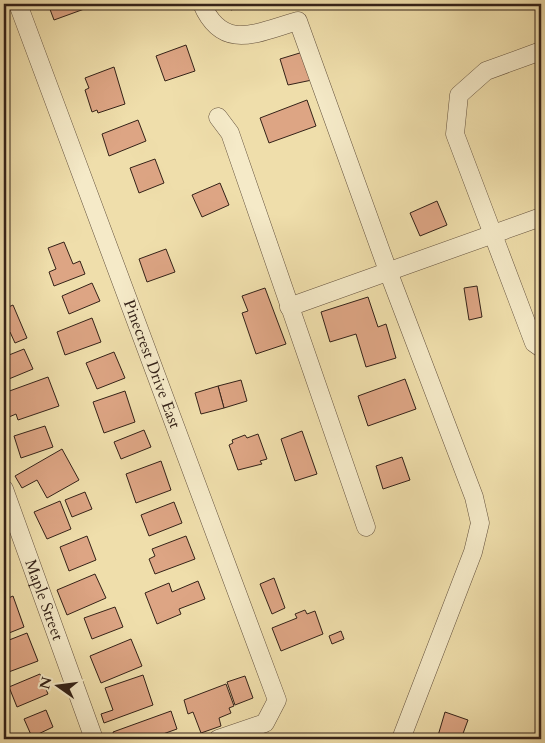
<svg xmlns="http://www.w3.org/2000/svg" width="545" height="743" font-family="Cardo,serif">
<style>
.building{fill:#dda584;stroke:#342218}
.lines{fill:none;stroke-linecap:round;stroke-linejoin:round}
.minor-casing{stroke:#63513d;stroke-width:19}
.minor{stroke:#f5eac8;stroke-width:18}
.labels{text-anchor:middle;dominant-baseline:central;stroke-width:5;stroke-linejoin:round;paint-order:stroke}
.street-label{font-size:16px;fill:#342218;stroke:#f5eac8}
</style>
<rect width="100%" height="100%" fill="#efdeab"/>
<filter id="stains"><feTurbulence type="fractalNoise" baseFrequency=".004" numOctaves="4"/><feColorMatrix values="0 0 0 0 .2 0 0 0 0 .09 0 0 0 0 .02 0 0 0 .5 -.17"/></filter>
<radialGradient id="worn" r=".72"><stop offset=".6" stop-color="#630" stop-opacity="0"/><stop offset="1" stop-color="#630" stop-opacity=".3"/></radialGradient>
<g class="building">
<polygon points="48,4 98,4 54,20"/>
<polygon points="228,4 250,4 231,10"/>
<polygon points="186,45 195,71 165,81 156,56"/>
<polygon points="303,52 312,80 288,85 280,59"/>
<polygon points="114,67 125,104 98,113 97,110 92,112 85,90 89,88 85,78"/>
<polygon points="307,100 316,126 269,143 260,118"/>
<polygon points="138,120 146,141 109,156 102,134"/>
<polygon points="155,159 164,183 139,193 130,168"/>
<polygon points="220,183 229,205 202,217 192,195"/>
<polygon points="437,201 447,225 420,236 410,213"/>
<polygon points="64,242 73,264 80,261 85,274 54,286 49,272 56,269 48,248"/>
<polygon points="166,249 175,272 147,282 139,259"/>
<polygon points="92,283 100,301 69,314 62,296"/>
<polygon points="477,286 482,317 469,320 464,288"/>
<polygon points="265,288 286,344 256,354 242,313 248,311 242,296"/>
<polygon points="368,297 378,327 386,324 396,358 366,367 356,334 330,342 321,312"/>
<polygon points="13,305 27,338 15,343 10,332 4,335 4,309"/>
<polygon points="92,318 101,342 65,355 57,332"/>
<polygon points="24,349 33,369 4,381 4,357"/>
<polygon points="114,352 125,378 97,389 86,363"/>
<polygon points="48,377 59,406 18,420 16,414 9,417 4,406 4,393"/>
<polygon points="405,379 416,409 368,426 358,396"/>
<polygon points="241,380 247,401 224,408 218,386"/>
<polygon points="218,386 224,408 201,414 195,393"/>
<polygon points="125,391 135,422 104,433 93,402"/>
<polygon points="45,426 53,447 21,458 14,436"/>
<polygon points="144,430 151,447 121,459 114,442"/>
<polygon points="302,431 317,474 295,481 281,439"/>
<polygon points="258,434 267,459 260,461 262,464 238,470 229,445 233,443 232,440 245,435 247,438"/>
<polygon points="62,449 79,480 47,498 37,480 22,488 15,476"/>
<polygon points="402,457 410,480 383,489 376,466"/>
<polygon points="161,461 171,490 136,503 126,474"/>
<polygon points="85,492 92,509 72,517 65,500"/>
<polygon points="60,501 71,529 47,539 34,512"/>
<polygon points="174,502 182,523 149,536 141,515"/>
<polygon points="87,536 96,560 69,571 60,547"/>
<polygon points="186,536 195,559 155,574 149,559 155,556 152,549"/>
<polygon points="95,574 106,598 67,615 57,590"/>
<polygon points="274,578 285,608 272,614 260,584"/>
<polygon points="198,581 205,599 179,609 181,614 157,624 145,593 169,583 172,592"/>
<polygon points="13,596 24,627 4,635 4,600"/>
<polygon points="115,607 123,627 92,639 84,618"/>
<polygon points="305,610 307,614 315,611 323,634 281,651 272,628 297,618 295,614"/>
<polygon points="341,631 344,639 332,644 329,636"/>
<polygon points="27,633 38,661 6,673 4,667 4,642"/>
<polygon points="131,639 142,666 101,683 90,656"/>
<polygon points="40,674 48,694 17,707 9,687"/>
<polygon points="143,675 153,705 104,723 101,714 113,710 105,688"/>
<polygon points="245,676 253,698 235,705 227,682"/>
<polygon points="226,684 234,706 229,708 231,713 219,718 221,726 201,733 193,712 188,714 184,700"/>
<polygon points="46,710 53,727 32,737 24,719"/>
<polygon points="171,711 177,729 149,739 115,739 113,732"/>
<polygon points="445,712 468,720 461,739 437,739"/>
</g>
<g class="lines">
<g class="minor-casing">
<g id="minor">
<path id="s1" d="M18,4L277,700L265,723L218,739"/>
<path d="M202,4C223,53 258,32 298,21L388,271L474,497L480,523L473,552L401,739"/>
<polyline points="541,51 486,71 459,95 455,134 534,343 541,348"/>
<polyline points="218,117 230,133 366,527"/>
<polyline points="289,307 541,217"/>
<path id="s2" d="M4,489L94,739"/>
</g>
</g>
<use href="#minor" class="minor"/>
</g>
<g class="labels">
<g class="street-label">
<text stroke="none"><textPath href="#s1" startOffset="384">Pinecrest Drive East</textPath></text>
<text stroke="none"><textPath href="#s2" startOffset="118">Maple Street</textPath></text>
</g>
</g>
<rect width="545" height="743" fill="none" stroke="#efdeab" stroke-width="20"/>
<rect x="5" y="5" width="535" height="733" fill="none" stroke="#342218" stroke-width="2.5"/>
<rect x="10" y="10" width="525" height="723" fill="none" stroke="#342218"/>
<g transform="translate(58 686) rotate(284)" stroke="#f5eac8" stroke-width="4" paint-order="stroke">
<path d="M0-4L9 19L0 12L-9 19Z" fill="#342218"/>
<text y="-8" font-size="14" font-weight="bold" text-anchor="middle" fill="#342218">N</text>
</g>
<rect width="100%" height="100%" filter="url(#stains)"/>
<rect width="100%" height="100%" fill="url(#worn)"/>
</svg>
